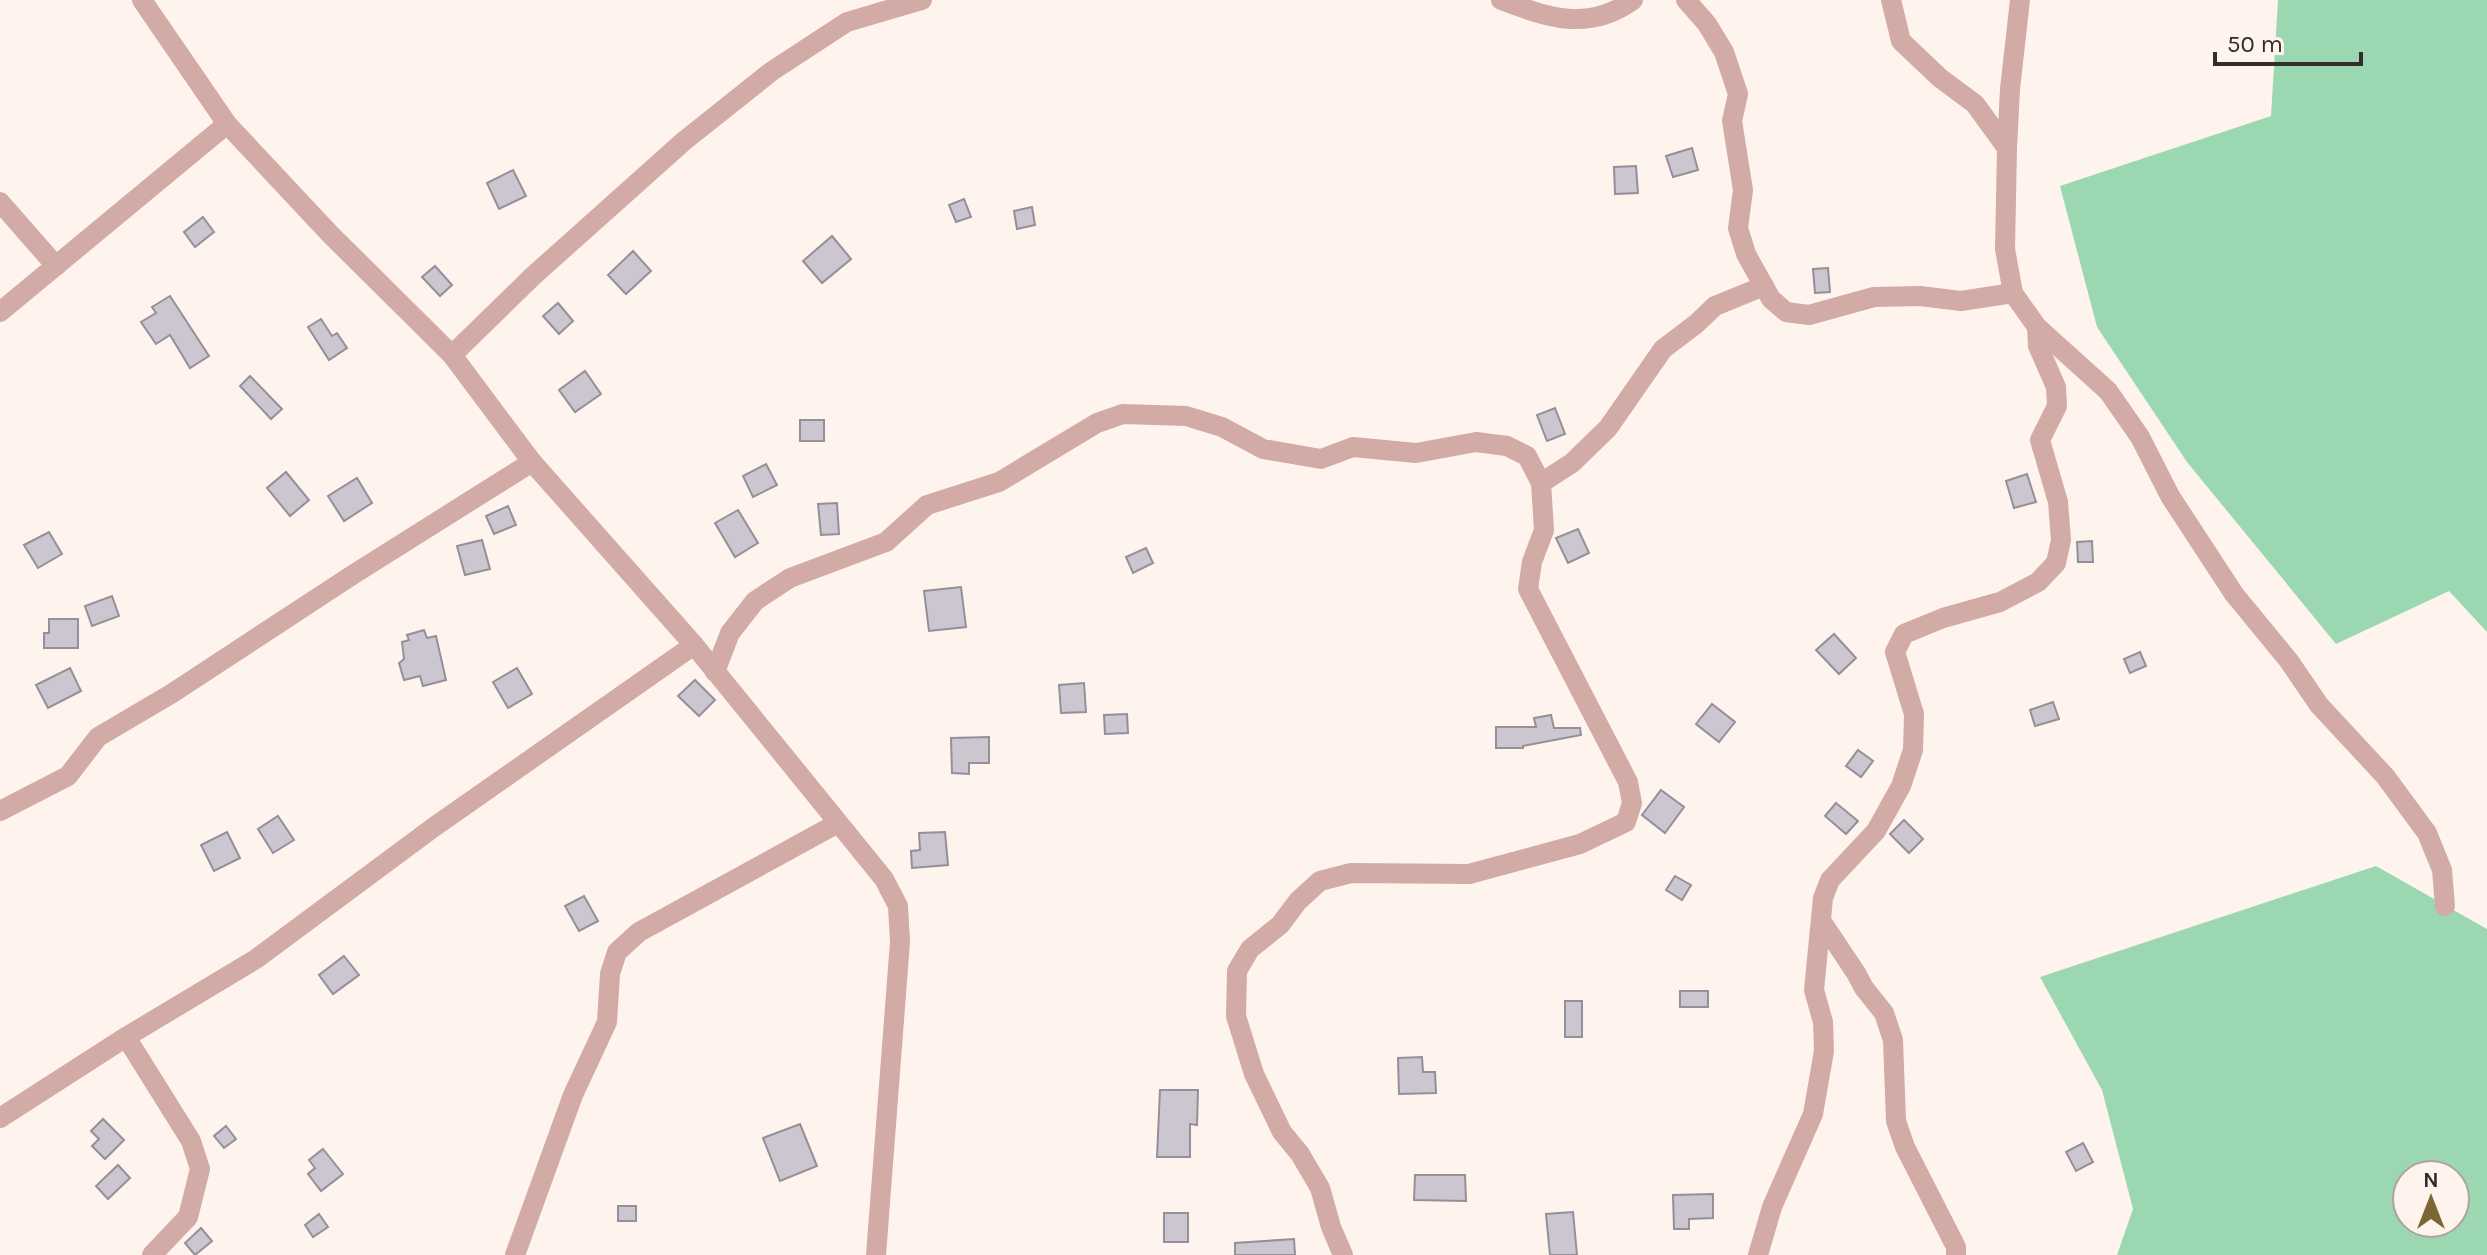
<svg xmlns="http://www.w3.org/2000/svg" width="2487" height="1255" font-family="Karla,sans-serif">
<style>
.green{fill:#9bd8b1;fill-rule:evenodd}
.building{fill:#cbc6cf;stroke:#948f98;stroke-width:2}
.lines{fill:none;stroke-linecap:round;stroke-linejoin:round}
.minor{stroke:#d2aaa6;stroke-width:20}
</style>
<rect width="100%" height="100%" fill="#fef4ed"/>
<g class="green">
<polygon points="2278,0 2487,0 2487,632 2449,591 2336,644 2187,462 2097,327 2060,186 2271,116"/>
<path d="M2376,866L2487,929V1255H2117L2133,1209L2102,1090L2040,977ZM2407,1175H2455V1223H2407Z"/>
</g>
<g class="building">
<polygon points="1692,148 1698,170 1673,177 1666,156"/>
<polygon points="1636,166 1638,193 1615,194 1614,167"/>
<polygon points="513,170 526,196 499,209 487,183"/>
<polygon points="964,199 971,217 956,222 949,205"/>
<polygon points="1032,207 1035,225 1017,229 1014,211"/>
<polygon points="203,217 214,232 195,247 184,232"/>
<polygon points="832,236 851,259 822,283 803,261"/>
<polygon points="633,251 651,271 626,294 608,275"/>
<polygon points="435,266 452,285 440,296 422,277"/>
<polygon points="1828,268 1830,292 1815,293 1813,269"/>
<polygon points="170,296 209,356 190,368 170,335 156,344 141,322 156,313 152,307"/>
<polygon points="558,303 573,321 559,334 543,316"/>
<polygon points="321,319 332,336 337,333 347,348 329,360 308,327"/>
<polygon points="585,371 601,394 575,412 559,390"/>
<polygon points="250,376 282,409 271,419 240,386"/>
<polygon points="1555,408 1565,434 1547,441 1537,415"/>
<rect x="800" y="420" width="24" height="21"/>
<polygon points="766,464 777,485 753,497 743,476"/>
<polygon points="286,472 309,500 290,516 267,488"/>
<polygon points="2027,474 2036,502 2014,508 2006,481"/>
<polygon points="357,478 372,503 344,521 328,496"/>
<polygon points="837,503 839,534 821,535 818,504"/>
<polygon points="508,506 516,525 494,534 486,516"/>
<polygon points="738,510 758,543 735,557 715,523"/>
<polygon points="1578,529 1589,553 1568,563 1556,538"/>
<polygon points="49,532 62,554 38,568 24,545"/>
<polygon points="482,540 490,569 465,575 457,546"/>
<polygon points="2092,541 2093,562 2078,562 2077,542"/>
<polygon points="1146,548 1153,563 1133,573 1126,557"/>
<polygon points="961,587 966,627 929,631 924,591"/>
<polygon points="112,596 119,616 92,626 85,606"/>
<polygon points="49,619 78,619 78,648 44,648 44,633 49,633"/>
<polygon points="424,630 427,638 436,636 446,680 423,686 420,676 404,680 399,663 404,659 402,642 409,640 407,635"/>
<polygon points="1834,634 1856,658 1839,674 1816,650"/>
<polygon points="2140,652 2146,666 2130,673 2124,659"/>
<polygon points="70,668 81,691 48,708 36,685"/>
<polygon points="517,668 532,694 508,708 493,682"/>
<polygon points="695,680 715,700 699,716 678,696"/>
<polygon points="1084,683 1086,712 1061,713 1059,685"/>
<polygon points="2053,702 2059,719 2035,726 2030,710"/>
<polygon points="1712,704 1735,722 1719,742 1696,724"/>
<polygon points="1127,714 1128,733 1105,734 1104,715"/>
<polygon points="1551,715 1554,728 1580,728 1581,735 1523,746 1523,748 1496,748 1496,727 1536,727 1534,718"/>
<polygon points="989,737 989,763 969,763 969,774 952,773 951,738"/>
<polygon points="1858,750 1873,761 1861,777 1846,766"/>
<polygon points="1661,790 1684,807 1665,833 1642,815"/>
<polygon points="1836,803 1858,821 1846,834 1825,816"/>
<polygon points="278,816 294,840 273,853 258,829"/>
<polygon points="1904,820 1923,839 1909,853 1890,834"/>
<polygon points="227,832 240,858 214,871 201,845"/>
<polygon points="945,832 948,865 912,868 911,851 920,850 919,833"/>
<polygon points="1675,876 1691,885 1682,900 1666,890"/>
<polygon points="584,896 598,921 579,931 565,906"/>
<polygon points="344,956 359,975 333,994 319,975"/>
<rect x="1680" y="991" width="28" height="16"/>
<rect x="1565" y="1001" width="17" height="36"/>
<polygon points="1422,1057 1423,1072 1435,1072 1436,1093 1399,1094 1398,1058"/>
<polygon points="1160,1090 1198,1090 1197,1125 1190,1124 1190,1157 1157,1157"/>
<polygon points="103,1119 124,1140 105,1159 92,1146 99,1139 91,1131"/>
<polygon points="800,1124 817,1166 780,1181 763,1138"/>
<polygon points="226,1126 236,1139 224,1148 214,1136"/>
<polygon points="2083,1143 2093,1162 2076,1171 2066,1152"/>
<polygon points="323,1149 343,1174 321,1191 308,1174 315,1168 309,1160"/>
<polygon points="118,1165 130,1178 108,1199 96,1186"/>
<polygon points="1415,1175 1465,1175 1466,1201 1414,1200"/>
<polygon points="1713,1194 1713,1218 1689,1219 1689,1229 1674,1229 1673,1195"/>
<rect x="618" y="1206" width="18" height="15"/>
<polygon points="1573,1212 1577,1255 1550,1255 1546,1214"/>
<rect x="1164" y="1213" width="24" height="29"/>
<polygon points="319,1214 328,1227 313,1237 305,1225"/>
<polygon points="201,1228 212,1241 195,1255 185,1243"/>
<polygon points="1294,1239 1295,1255 1235,1255 1235,1243"/>
</g>
<g class="lines">
<g class="minor">
<polyline points="142,0 227,124 330,234 452,355 532,462 694,645 884,879 898,906 900,942 876,1255"/>
<path d="M1501,0C1549,18 1588,32 1633,0"/>
<polyline points="1686,0 1707,24 1724,52 1738,94 1732,121 1743,190 1738,228 1746,254 1771,299 1786,312 1809,315 1874,297 1920,296 1961,301 2013,293"/>
<polyline points="1891,0 1901,41 1940,78 1975,104 2007,148"/>
<polyline points="2020,0 2010,89 2007,148 2005,249 2013,293 2037,327 2108,391 2140,437 2170,496 2234,594 2289,661 2319,705 2385,776 2427,833 2442,870 2445,906"/>
<polyline points="0,202 56,266"/>
<polyline points="0,312 227,124"/>
<polyline points="452,355 533,276 684,141 772,71 847,22 922,0"/>
<polyline points="1541,483 1572,463 1608,428 1663,349 1696,324 1715,306 1764,286"/>
<polyline points="715,672 730,633 755,601 790,578 886,542 927,505 999,482 1097,423 1123,414 1186,416 1222,427 1263,449 1321,459 1353,447 1416,453 1476,442 1507,446 1527,456 1541,483 1544,530 1532,562 1528,589 1628,782 1632,803 1626,822 1580,844 1469,874 1351,873 1320,881 1298,901 1280,925 1250,949 1237,971 1236,1016 1254,1074 1282,1132 1300,1154 1320,1188 1331,1227 1343,1255"/>
<polyline points="0,811 68,776 98,737 171,694 354,574 532,462"/>
<polyline points="1822,922 1856,973 1864,988 1884,1013 1893,1040 1896,1121 1905,1147 1956,1247 1956,1255"/>
<polyline points="126,1037 191,1141 200,1169 188,1217 152,1255"/>
<polyline points="0,1118 126,1037 256,959 434,827 694,645"/>
<polyline points="515,1255 573,1095 607,1022 610,974 617,952 639,932 838,823"/>
<polyline points="1758,1255 1772,1207 1813,1114 1824,1051 1823,1022 1814,990 1823,898 1830,880 1876,831 1901,786 1913,750 1914,714 1895,652 1904,634 1943,618 2000,602 2038,582 2056,563 2061,540 2058,502 2040,440 2057,406 2056,387 2038,346 2037,327"/>
</g>
</g>
<g transform="translate(2431 1199)"><circle r="38" fill="#fef4ed" stroke="#aca49f" stroke-width="2"/>
<path d="M0-6L14 30L0 20L-14 30Z" fill="#7c6636"/>
<text y="-12" font-size="22" font-weight="bold" text-anchor="middle" fill="#312d2a">N</text>
</g>
<path d="M2215 52v12h146v-12" fill="none" stroke="#312d2a" stroke-width="4"/>
<text x="2227" y="52" font-size="24" fill="#312d2a" stroke="#fef4ed" stroke-width="6" paint-order="stroke">50 m</text>
</svg>
